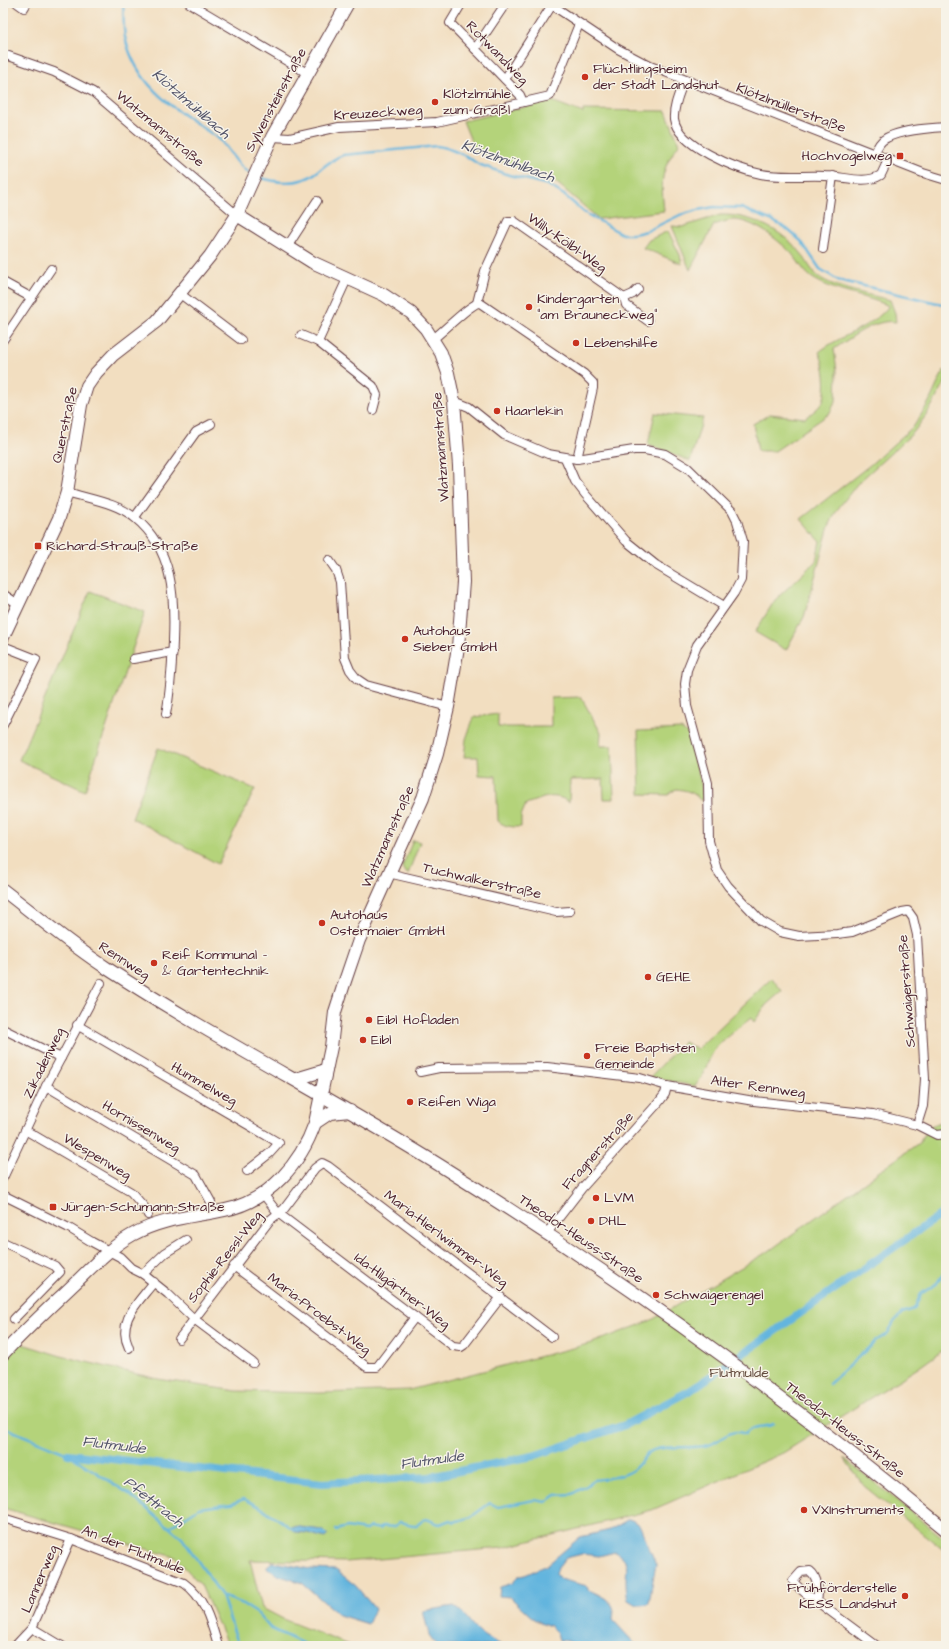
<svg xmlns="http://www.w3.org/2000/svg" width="949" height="1649" font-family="'Architects Daughter',sans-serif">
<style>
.green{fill:#b4d37a;stroke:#7f7952}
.water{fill:#63b5de;stroke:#566a84}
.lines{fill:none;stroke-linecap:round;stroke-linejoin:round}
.stream{stroke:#63b5de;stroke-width:2.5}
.canal{stroke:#63b5de;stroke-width:8}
.street-casing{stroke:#633c41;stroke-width:10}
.secondary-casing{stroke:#633c41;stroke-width:14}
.street{stroke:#fff;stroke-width:8}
.secondary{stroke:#fff;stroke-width:12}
.poi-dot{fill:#c8321e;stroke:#f7f3e8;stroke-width:1.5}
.labels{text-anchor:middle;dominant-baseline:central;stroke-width:3;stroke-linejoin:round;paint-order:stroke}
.street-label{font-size:14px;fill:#4a1f2b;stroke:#f7f3e8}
.poi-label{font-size:14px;fill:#4a1f2b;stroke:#f7f3e8;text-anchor:start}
.park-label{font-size:14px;fill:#644c3f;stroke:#f7f3e8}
.water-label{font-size:15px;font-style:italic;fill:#53546a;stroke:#f7f3e8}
</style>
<rect width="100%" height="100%" fill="#f7f3e8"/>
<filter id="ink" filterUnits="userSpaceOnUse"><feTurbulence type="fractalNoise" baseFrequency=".025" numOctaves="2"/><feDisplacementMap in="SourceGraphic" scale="8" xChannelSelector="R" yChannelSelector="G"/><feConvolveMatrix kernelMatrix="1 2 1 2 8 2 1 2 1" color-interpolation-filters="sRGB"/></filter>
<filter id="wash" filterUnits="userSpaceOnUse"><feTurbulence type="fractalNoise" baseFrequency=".012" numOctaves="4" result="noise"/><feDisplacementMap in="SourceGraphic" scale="16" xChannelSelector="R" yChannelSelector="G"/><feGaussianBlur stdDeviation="0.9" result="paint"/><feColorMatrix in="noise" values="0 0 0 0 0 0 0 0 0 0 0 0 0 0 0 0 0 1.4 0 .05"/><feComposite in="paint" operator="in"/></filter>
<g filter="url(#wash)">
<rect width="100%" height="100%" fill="#f2dec0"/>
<g class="green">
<path d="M552,101L583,113V110L666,111L679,144C660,171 661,179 664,211L599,219L557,183L475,151L463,121Z"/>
<path d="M720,215C750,214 782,230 801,253C807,261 811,271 819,277C834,288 871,295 890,300L895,313L896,322C875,318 851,338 834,349L837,371L836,401L829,414L775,451H758L753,424L770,414L805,418C810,414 821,407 823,401C828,388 825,364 819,352C839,336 874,326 888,307L887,305C863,295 837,293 814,279C804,273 800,263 792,254C779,240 752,219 732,220C726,221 720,223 714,225L690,270L672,226L682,227Z"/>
<polygon points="668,231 680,255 682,264 643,248 649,240"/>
<polygon points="944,370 946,372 946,381 927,414 913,433 858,483 837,510 829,526 804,617 786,650 755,632 775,600 816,561 820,541 801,519 870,465 914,426 929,402"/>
<polygon points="655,413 703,418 690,461 648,444"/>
<polygon points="90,591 145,612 85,791 19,760"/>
<path d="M581,697L601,733L600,746H612L614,799H604L603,779L570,780L569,802C554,792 543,798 526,804L521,816V827C512,827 505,827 498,821L496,776L479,775L478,757H464L466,739L474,717L498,714V727H551V698Z"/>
<path d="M681,729L689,735L690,740L701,783L703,800H700C695,792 685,790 676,789L668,795L640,794L638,731Z"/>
<polygon points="158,748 255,789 218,864 132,818"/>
<polygon points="413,840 420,842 408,874 404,871 402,867"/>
<path d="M772,978L782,991L766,1005L754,1022L751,1018C740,1027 726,1036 717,1047C707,1058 706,1075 695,1086L650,1077L684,1042L697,1049Z"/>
<polygon points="946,1120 946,1348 918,1368 783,1453 652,1510 502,1548 346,1562 250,1560 262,1608 285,1620 351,1646 228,1646 201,1585 175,1557 3,1508 3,1338 61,1356 158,1379 236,1391 320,1393 409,1390 592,1343 650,1321 769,1251 920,1142 928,1127"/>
<polygon points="844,1458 946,1540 946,1552 864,1486"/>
</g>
<g class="water">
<path d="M627,1520H632L640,1526L656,1564L649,1603C640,1607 636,1605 628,1600C627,1594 626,1589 626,1583C626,1566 631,1563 615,1552L599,1556L582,1554L566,1558L558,1568L556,1574L560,1579L587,1586L588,1590C595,1592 611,1600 613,1607C615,1611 613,1616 613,1620L637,1646H577L568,1641L559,1640L557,1633L550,1626L535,1620L510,1597L499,1596L500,1587L513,1583L518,1576C529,1576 535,1568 546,1566L580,1537L610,1530Z"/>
<polygon points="293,1526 323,1530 328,1535 325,1538 307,1533 294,1532 291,1528"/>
<polygon points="272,1562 311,1569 336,1570 356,1586 375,1609 368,1624 339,1615 302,1583 277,1575 266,1567"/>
<path d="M454,1606C467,1615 469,1623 480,1633C487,1639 496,1641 503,1646H437L429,1635L423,1611Z"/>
</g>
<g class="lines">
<g class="stream">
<path d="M123,3C124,14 123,26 125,37C137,89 177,110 218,138C230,149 236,166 251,174"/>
<path d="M258,177C277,183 300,186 317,172C326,165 332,159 343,155L437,146L447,148L466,156L478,164L509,175L548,185L564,195L585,213L622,234H634L647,231L680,215L698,210L714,207L741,208L773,221L787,229L801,241L820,269L838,280L946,305"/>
<polyline points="829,1384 876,1341 888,1333 894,1322 902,1313 914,1309 921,1294 937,1283 946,1270"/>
<polyline points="3,1427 68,1454 129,1494 182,1538 222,1596 239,1646"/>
<polyline points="170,1527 199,1508 231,1504 244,1499 260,1507 293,1529"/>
<path d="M336,1530L347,1527L366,1530L370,1527L380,1529L383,1526L395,1527L399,1522C406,1522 410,1526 417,1525C429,1515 425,1520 440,1524L450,1520L454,1522L471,1517L490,1503L498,1507L534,1500L546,1502L556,1495L572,1494L588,1485L593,1480C605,1479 628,1476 636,1467C642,1462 644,1455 651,1451C665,1444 692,1450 709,1445C721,1441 730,1427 745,1434C756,1423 763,1429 774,1424"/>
<polyline points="222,1596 241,1603 258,1614 270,1628 308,1646"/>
</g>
<polyline class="canal" points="68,1454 322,1483 430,1477 533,1456 625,1425 691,1390 946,1211"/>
</g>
</g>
<g filter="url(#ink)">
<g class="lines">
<g class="street-casing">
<g id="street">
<polyline points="17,3 24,8 27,3"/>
<polyline points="189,3 307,73"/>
<polyline points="462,3 450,23 520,95 523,102"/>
<polyline points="549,3 618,49 650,66 923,173 946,180"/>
<polyline points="475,49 506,3"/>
<polyline points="3,54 54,72 93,92 237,215"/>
<polyline points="505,79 552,5"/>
<path d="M684,80C680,92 673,106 674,119C678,146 736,169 761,174C782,178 804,175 825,176C843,176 865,185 881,175L888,160"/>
<polyline points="272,137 290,138 339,127 437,122 550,96 579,24"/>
<path d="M875,155C876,150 878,145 882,141C895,130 929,128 946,127"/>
<polyline points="287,247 317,201"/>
<polyline points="823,249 833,176"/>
<polyline points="3,282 32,298"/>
<polyline points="638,289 633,294 624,298 626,305 648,321"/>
<polyline points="179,293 241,340"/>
<polyline points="477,303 485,271 508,221 514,221 624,298"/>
<polyline points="301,335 318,342 373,386 377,395 373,410"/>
<path d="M433,339C443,332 472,302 480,303L584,374L593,383V388L577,459"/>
<polyline points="3,340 51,269"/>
<polyline points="318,342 347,279"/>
<polyline points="454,401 469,407 504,435 548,454 577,459 634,450 645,450 665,454 688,468 732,511 737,521 743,541 741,580 734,593 697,645 687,670 685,684 687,706 708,783 709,841 717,870 728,886 761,921 780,932 799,936 837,934 852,932 902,912 908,911 913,918 917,935 925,1079 923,1106 917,1125"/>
<polyline points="565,458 575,481 585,494 626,541 656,565 724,606"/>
<path d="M67,492C89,499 118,503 135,518C173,549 175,596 173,641C172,666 171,689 166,714"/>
<polyline points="135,517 196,432 211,424"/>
<polyline points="329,560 336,570 340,582 345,658 350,670 357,679 366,685 448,707"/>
<polyline points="3,594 18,604"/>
<polyline points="3,646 36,659 3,725"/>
<polyline points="133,659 173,652"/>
<polyline points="388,873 556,912 570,911"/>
<polyline points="77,1025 279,1143 270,1153 247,1171"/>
<polyline points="3,1029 61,1058"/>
<polyline points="420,1072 439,1068 547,1067 640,1078 667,1086 754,1101 873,1114 917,1125 937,1135 946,1134"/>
<polyline points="46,1086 196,1175 211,1202"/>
<polyline points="25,1130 131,1192 145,1208 148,1215"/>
<polyline points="3,1178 46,1086 101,983"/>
<polyline points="263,1194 278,1213 453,1346 461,1347 464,1345 501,1297"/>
<polyline points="3,1195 69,1228 92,1242 120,1257 131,1268 143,1274 168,1294 194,1319 253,1363"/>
<polyline points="547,1233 582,1188 659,1102 665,1094 667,1086"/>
<polyline points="3,1242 55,1266 60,1272 14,1319"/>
<polyline points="234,1266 367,1367 377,1367 415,1317"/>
<polyline points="143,1274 165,1253 186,1240"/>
<polyline points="179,1339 270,1220 284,1209 315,1168 322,1163 328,1166 552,1337"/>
<path d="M129,1348C116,1321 138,1303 154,1282"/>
<path d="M3,1518L71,1539L184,1583C205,1598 211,1622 218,1646"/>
<path d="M817,1601C819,1592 818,1577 810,1571L801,1572L793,1581C799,1590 811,1597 819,1603C838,1617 858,1632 877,1646"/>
<polyline points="32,1628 62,1646"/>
<polyline points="15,1646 32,1628 71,1539"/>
</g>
</g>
<g class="secondary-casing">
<g id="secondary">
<polyline points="3,637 59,518 67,492 81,405 87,386 96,373 113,355 157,321 210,256 237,215 272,137 348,3"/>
<path d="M3,890C38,917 72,946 108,969C217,1040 334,1099 444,1168C620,1277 787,1398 946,1530"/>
<polyline points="296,1079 326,1070"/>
<polyline points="315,1123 330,1113 350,1111"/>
<path d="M3,1354C25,1330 49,1308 72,1286C92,1267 109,1248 132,1235C162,1218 193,1217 225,1210C269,1201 301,1163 315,1123L331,1047L335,1012L344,984L359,940L423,798L437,754L448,707L458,647L463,582L459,466L454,401L448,373L441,353L426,329L411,313L384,295L312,262L237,215"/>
</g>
</g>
<use href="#street" class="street"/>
<use href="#secondary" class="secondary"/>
</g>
</g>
<g class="poi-dot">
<circle cx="585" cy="77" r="4"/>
<circle cx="435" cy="102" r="4"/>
<rect x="896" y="152" width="8" height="8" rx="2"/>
<circle cx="529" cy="307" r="4"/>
<circle cx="576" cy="343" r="4"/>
<circle cx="497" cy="411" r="4"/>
<rect x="34" y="542" width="8" height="8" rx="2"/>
<circle cx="405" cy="639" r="4"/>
<circle cx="322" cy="923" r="4"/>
<circle cx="154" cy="963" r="4"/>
<circle cx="648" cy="977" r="4"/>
<circle cx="369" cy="1020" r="4"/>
<circle cx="363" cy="1040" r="4"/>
<circle cx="587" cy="1056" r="4"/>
<circle cx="410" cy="1102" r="4"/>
<circle cx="596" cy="1198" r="4"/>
<rect x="49" y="1203" width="8" height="8" rx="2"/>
<circle cx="591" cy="1221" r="4"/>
<circle cx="656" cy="1295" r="4"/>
<circle cx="804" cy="1510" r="4"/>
<circle cx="905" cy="1596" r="4"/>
</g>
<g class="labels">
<g class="street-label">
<text transform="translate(497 53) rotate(46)">Rotwandweg</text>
<text transform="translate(276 100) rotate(-62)">Sylvensteinstraße</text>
<text transform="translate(791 108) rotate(21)">Klötzlmüllerstraße</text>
<text transform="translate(378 113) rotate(-4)">Kreuzeckweg</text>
<text transform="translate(160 129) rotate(40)">Watzmannstraße</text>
<text transform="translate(567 243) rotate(35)">Willy-Kölbl-Weg</text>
<text transform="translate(65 425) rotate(-78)">Querstraße</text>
<text transform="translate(441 447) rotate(-94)">Watzmannstraße</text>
<text transform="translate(388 837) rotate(-66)">Watzmannstraße</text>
<text transform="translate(482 881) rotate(13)">Tuchwalkerstraße</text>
<text transform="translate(124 961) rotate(33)">Rennweg</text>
<text transform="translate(907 991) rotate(-94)">Schwaigerstraße</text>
<text transform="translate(44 1063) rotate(-64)">Zikadenweg</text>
<text transform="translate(204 1084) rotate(30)">Hummelweg</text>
<text transform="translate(758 1087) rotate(8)">Alter Rennweg</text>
<text transform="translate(141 1127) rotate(31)">Hornissenweg</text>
<text transform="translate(598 1151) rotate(-48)">Fragnerstraße</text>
<text transform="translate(97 1157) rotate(31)">Wespenweg</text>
<text transform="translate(446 1239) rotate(37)">Maria-Hierlwimmer-Weg</text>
<text transform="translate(581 1239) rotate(34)">Theodor-Heuss-Straße</text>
<text transform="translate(225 1257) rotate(-52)">Sophie-Ressl-Weg</text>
<text transform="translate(402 1291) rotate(37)">Ida-Hilgärtner-Weg</text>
<text transform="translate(319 1314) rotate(37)">Maria-Proebst-Weg</text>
<text transform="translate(845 1430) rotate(38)">Theodor-Heuss-Straße</text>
<text transform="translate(133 1550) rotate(22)">An der Flutmulde</text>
<text transform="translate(40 1579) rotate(-67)">Lannerweg</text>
</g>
<g class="poi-label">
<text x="593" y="69">Flüchtlingsheim<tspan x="593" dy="16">der Stadt Landshut</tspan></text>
<text x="443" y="94">Klötzlmühle<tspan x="443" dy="16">zum Graßl</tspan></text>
<text x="892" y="156" text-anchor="end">Hochvogelweg</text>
<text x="537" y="299">Kindergarten<tspan x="537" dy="16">"am Brauneckweg"</tspan></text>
<text x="584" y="343">Lebenshilfe</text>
<text x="505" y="411">Haarlekin</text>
<text x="46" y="546">Richard-Strauß-Straße</text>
<text x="413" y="631">Autohaus<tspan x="413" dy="16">Sieber GmbH</tspan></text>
<text x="330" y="915">Autohaus<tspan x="330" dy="16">Ostermaier GmbH</tspan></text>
<text x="162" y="955">Reif Kommunal -<tspan x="162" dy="16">&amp; Gartentechnik</tspan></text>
<text x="656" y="977">GEHE</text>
<text x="377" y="1020">Eibl Hofladen</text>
<text x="371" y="1040">Eibl</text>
<text x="595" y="1048">Freie Baptisten<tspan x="595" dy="16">Gemeinde</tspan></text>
<text x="418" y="1102">Reifen Wiga</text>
<text x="604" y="1198">LVM</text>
<text x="61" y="1207">Jürgen-Schumann-Straße</text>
<text x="599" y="1221">DHL</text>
<text x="664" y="1295">Schwaigerengel</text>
<text x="812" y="1510">VXInstruments</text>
<text x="897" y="1588" text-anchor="end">Frühförderstelle<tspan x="897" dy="16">KESS Landshut</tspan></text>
</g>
<g class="park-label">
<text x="739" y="1373">Flutmulde</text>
</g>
<g class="water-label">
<text transform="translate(191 104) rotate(41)">Klötzlmühlbach</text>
<text transform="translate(508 161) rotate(20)">Klötzlmühlbach</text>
<text transform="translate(114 1445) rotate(7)">Flutmulde</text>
<text transform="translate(432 1460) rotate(-8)">Flutmulde</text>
<text transform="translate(154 1502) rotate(38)">Pfettrach</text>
</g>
</g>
<rect width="949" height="1649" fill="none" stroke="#f7f3e8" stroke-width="16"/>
</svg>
